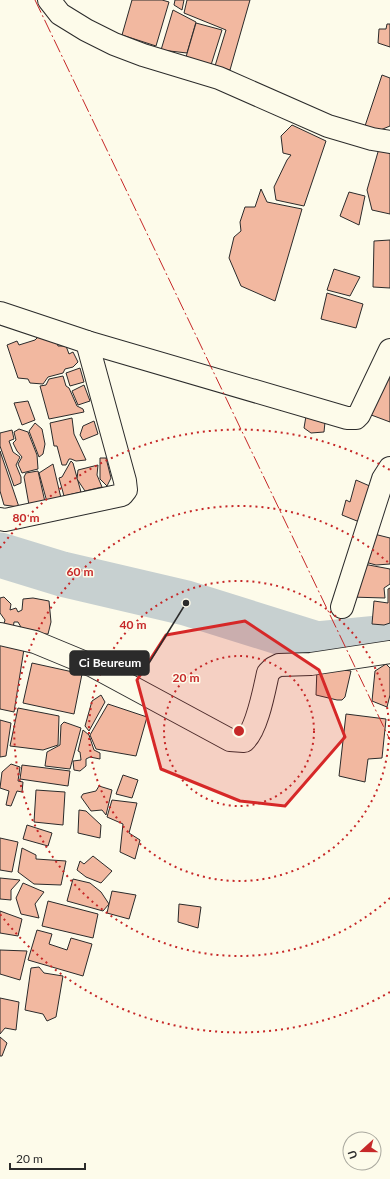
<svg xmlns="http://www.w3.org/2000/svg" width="390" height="1179" font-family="Lato,sans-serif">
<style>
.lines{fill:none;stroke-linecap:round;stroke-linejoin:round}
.river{stroke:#c7d0d0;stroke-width:45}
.building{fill:#f2b8a0;stroke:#2b2b2b}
.minor-casing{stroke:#2b2b2b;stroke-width:24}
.minor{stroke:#fdfbea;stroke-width:22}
.power{stroke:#c62828;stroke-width:1;stroke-dasharray:14 3 2 3;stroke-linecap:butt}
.marked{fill:#d62828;fill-opacity:0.2;stroke:#d62828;stroke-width:3;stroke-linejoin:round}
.ring{fill:none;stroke:#c62828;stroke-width:2;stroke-dasharray:2 4}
.centre{fill:#c62828;stroke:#fdfbea;stroke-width:2}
.ring-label{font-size:12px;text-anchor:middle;font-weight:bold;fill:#c62828;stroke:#fdfbea;stroke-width:3;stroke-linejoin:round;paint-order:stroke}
.leader{fill:none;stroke:#2b2b2b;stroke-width:1.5}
.callout-dot{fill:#2b2b2b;stroke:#fdfbea;stroke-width:1.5}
.callout{fill:#2b2b2b;stroke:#2b2b2b;stroke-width:1.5}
.callout-label{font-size:12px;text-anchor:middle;font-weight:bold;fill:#fff}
</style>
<rect width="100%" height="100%" fill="#fdfbea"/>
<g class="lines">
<polyline class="river" points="0,555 62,574 186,603 317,644 379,638 390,634"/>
</g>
<g class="building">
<polygon points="132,0 162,0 169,2 156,46 122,35"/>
<polygon points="175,0 184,0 182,10 174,5"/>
<polygon points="187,0 250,0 230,70 215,66 226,30 184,13"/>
<polygon points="173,10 196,22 187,53 161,50"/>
<polygon points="196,23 222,30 211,65 186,57"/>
<polygon points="387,24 390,24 390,47 378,43 379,29 386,29"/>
<polygon points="382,75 390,78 390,126 378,131 365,126"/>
<polygon points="292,125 326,141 304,206 276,200 274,187 287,160 291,155 283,153 281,136"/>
<polygon points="390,144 390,214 372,210 367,190 380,145"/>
<polygon points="261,189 267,202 302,209 275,301 241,286 229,258 234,237 241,231 240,222 245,207 255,207"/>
<polygon points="349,192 365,196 359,225 340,216"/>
<polygon points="390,240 390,288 373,287 374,241"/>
<polygon points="334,269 360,277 350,296 327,290"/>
<polygon points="327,293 363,304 356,328 321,319"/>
<polygon points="38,337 56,341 58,346 66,346 69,354 73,352 78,362 73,367 65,369 63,373 48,377 43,384 30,383 28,379 18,378 7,345 17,341 19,345 35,340"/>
<polygon points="390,367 390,422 366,413"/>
<polygon points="80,368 84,382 70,386 66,373"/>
<polygon points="63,376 66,386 69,388 77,406 83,409 84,412 49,419 40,386 46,385 49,379"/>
<polygon points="84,385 90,401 78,405 72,391"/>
<polygon points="28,401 35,420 22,425 14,403"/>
<polygon points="306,416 325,422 324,432 311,433 304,428"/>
<polygon points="72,418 74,434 86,460 76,461 71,459 69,459 66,465 62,465 57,446 54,446 50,423"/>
<polygon points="94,421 98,434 83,440 80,435 83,426"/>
<polygon points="35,423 42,429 45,444 43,454 39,457 29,431"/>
<polygon points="19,429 28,432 37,455 38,469 22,473 18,464 22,457 17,451 13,443 16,440 14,432"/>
<polygon points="12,430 14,439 9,441 13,452 20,457 16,465 21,477 21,483 14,486 0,446 0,433"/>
<polygon points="0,451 19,507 4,505 0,491"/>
<polygon points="100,458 106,458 111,478 107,486 100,479"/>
<polygon points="71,461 73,463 81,492 64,496 59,478 62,477"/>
<polygon points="53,464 61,498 47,502 39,473"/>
<polygon points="98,465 97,475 102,487 85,491 77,479 78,470"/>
<polygon points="38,471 45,502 29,505 24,477 26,473"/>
<polygon points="356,480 372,487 362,523 342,515 346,500 350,502"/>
<polygon points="370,533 390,538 390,564 376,565 365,562"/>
<polygon points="358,563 390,569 390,584 384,588 385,598 350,597"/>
<polygon points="390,588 390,623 384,625 372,624 374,601 388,603 388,589"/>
<polygon points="4,597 11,604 10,610 16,608 18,612 22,610 23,599 33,598 49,601 51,622 48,634 25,634 18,622 14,622 13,629 3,627 5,620 0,613 0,598"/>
<polygon points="0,644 24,649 14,712 0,709"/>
<polygon points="32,663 82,674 74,714 23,703"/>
<polygon points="386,664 390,668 390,695 387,707 372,701 375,671"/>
<polygon points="317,668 329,668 351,671 345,697 342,700 337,700 316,695"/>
<polygon points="101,695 105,702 89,731 85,726 92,701"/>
<polygon points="108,704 147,717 136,756 96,749 90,735"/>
<polygon points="18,708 59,716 58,745 43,750 10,746"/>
<polygon points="346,714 386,719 382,758 368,759 365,782 339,776"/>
<polygon points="0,720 11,723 6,756 0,757"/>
<polygon points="64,722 81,728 70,769 45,766 47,752 60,745 61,725"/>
<polygon points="83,730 89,735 94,750 100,753 100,759 90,757 86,759 86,766 80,771 74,770 73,761 81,760 80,752 78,751"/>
<polygon points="11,764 20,767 18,781 23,782 22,792 17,791 11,806 6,805 9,791 0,788 2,772"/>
<polygon points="22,765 70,771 68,786 20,779"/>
<polygon points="123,775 138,780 132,798 116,794"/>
<polygon points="99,786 112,790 106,815 102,810 91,811 81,797 83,794 96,791"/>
<polygon points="36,790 65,792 63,825 34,822"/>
<polygon points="112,800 137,803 129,833 140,840 135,859 120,852 123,824 107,817"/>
<polygon points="79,810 86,811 101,825 100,838 78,833"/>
<polygon points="27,825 52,833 48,846 23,839"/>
<polygon points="0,838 18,842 12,872 0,870"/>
<polygon points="22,848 36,855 36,859 66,861 61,885 34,884 18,872"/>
<polygon points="93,856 112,871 101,883 86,877 77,870 80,861 84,864"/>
<polygon points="0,878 20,880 11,890 11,900 0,899"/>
<polygon points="73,879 90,883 101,892 109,904 103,911 67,901"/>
<polygon points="23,883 44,892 35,904 39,918 21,914 16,898"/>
<polygon points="112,891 136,895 129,919 107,913"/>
<polygon points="48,901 98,914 93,938 42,926"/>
<polygon points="179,904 201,907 198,928 178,922"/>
<polygon points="0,911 22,919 18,936 0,933"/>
<polygon points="37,930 52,934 49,944 67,950 71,938 92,944 83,976 28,960"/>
<polygon points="0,950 27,951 20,980 0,974"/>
<polygon points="39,967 44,973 63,976 56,1017 47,1021 43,1014 25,1010 31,968"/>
<polygon points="0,998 19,1002 16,1030 5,1028 0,1034"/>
<polygon points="0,1037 7,1043 2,1056 0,1056"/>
</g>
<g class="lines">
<g class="minor-casing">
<g id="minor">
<polyline points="49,0 60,14 86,30 114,44 143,55 219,78 328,126 372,139 390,142"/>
<polyline points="0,313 87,342 347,418 356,418 359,415 390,350"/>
<polyline points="0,519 5,520 122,495 126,490 125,481 87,342"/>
<polyline points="342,607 383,479 390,468"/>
<path d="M0,634L35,642L93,666L230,740L244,741C257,730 264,691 268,673L273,668L279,665L311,664L390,652"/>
</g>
</g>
<use href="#minor" class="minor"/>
<polyline class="power" points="35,0 390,740"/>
</g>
<path class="marked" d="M245,621L319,670L345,737L285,806L240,801L161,769L137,680L166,635Z"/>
<g class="ring">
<circle cx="239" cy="731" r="75"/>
<circle cx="239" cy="731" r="150"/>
<path d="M390 898A225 225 0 1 1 390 564"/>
<path d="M390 992A301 301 0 0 1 0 914M0 548A301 301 0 0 1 390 470"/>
</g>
<circle cx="239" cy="731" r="6" class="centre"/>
<g class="ring-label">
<text x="26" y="522">80 m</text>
<text x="80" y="576">60 m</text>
<text x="133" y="629">40 m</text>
<text x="186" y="682">20 m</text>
</g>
<path class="leader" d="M186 603L149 663"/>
<circle class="callout-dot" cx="186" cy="603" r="4"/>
<rect class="callout" x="70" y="651" width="79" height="24" rx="4"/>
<g class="callout-label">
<text x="110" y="667">Ci Beureum</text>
</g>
<g transform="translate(362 1151) rotate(249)"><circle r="19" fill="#fdfbea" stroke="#a9a89e"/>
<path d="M0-3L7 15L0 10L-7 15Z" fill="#c62828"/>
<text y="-6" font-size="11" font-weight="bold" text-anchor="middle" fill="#2b2b2b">U</text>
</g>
<path d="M10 1163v6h75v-6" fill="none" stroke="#2b2b2b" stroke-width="2"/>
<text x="16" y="1163" font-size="12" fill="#2b2b2b" stroke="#fdfbea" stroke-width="3" paint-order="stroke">20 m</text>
</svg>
